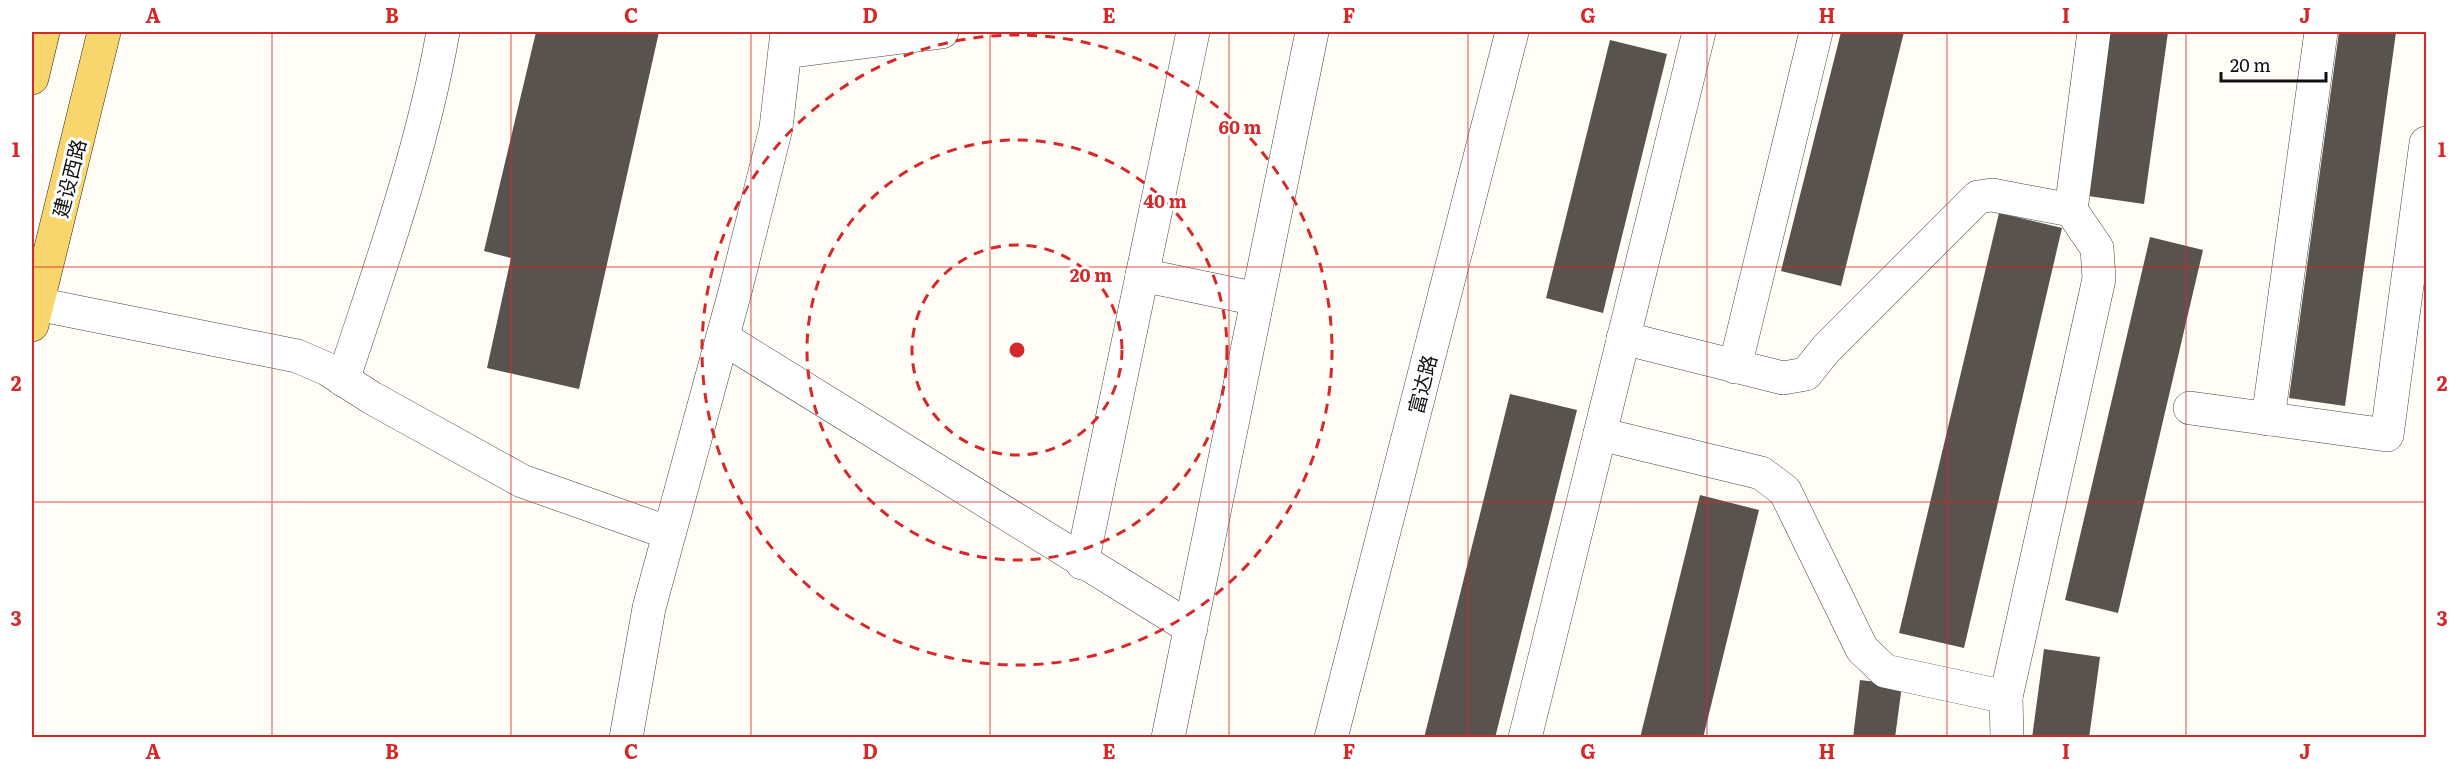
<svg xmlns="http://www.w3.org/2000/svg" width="2458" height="769" font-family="Literata,'Noto Sans SC',serif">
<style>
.building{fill:#5a524d}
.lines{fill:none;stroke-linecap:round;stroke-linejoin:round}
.minor-casing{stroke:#444;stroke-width:34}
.major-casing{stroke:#222;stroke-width:34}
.minor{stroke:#fff;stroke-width:33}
.major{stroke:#f9d66b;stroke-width:33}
.grid{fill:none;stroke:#d62828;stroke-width:1.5;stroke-opacity:0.55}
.ring{fill:none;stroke:#d62828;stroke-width:3;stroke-dasharray:10 8}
.labels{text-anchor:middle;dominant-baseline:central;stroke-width:6;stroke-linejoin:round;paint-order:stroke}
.street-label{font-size:20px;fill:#111;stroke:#fff}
.centre{fill:#d62828;stroke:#fff;stroke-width:3}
.ring-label{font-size:18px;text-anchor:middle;font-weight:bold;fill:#d62828;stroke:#fff;stroke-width:6;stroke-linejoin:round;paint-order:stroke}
.neatline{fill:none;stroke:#d62828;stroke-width:2}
.grid-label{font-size:20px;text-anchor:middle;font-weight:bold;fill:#d62828}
</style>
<rect width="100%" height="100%" fill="#fffdf5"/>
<g class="building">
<polygon points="536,32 659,32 579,389 487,368 511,258 484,251"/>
<polygon points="1841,32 1904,32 1841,286 1781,271"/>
<polygon points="2110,32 2168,32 2144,204 2088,196"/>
<polygon points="2339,32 2396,32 2345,406 2289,398"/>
<polygon points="1610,40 1667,54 1603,313 1546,298"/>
<polygon points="1999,213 2062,228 1964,648 1899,633"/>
<polygon points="2150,237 2203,250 2118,613 2065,600"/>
<polygon points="1510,394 1577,410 1495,738 1424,738"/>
<polygon points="1700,495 1759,510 1703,738 1640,738"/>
<polygon points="2044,649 2100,657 2089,738 2032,738"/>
<polygon points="1860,680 1902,685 1895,738 1853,738"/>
</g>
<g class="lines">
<g class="minor-casing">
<g id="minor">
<polyline points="785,52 942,32"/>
<polyline points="1142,275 1257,299"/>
<polyline points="37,304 297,356 327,369 372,398 522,481 669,533"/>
<polyline points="723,338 1191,628"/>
<polyline points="1623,338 1783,378 1806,374 1826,349 1978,197 1992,195 2071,210 2094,32"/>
<polyline points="1735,367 1816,32"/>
<path d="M343,380C381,265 422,151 443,32"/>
<polyline points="2190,408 2387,435 2426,143"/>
<polyline points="2268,419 2321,32"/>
<polyline points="1600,434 1761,473 1785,491 1862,649 1885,671 2006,697"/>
<polyline points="1082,563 1193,32"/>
<polyline points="626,738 649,608 736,288 776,128 787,32"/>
<polyline points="1168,738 1312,32"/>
<polyline points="1331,738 1512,32"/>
<polyline points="1525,738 1699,32"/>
<polyline points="2007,738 2006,697 2099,279 2097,248 2071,210"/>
</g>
</g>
<g class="major-casing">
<g id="major">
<polyline points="32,78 43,32"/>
<polyline points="32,325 104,32"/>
</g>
</g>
<use href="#minor" class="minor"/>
<use href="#major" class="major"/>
</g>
<path class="grid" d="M272,32V738M511,32V738M751,32V738M990,32V738M1229,32V738M1468,32V738M1707,32V738M1947,32V738M2186,32V738M32,267H2426M32,502H2426"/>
<g class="ring">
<circle cx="1017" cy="350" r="105"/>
<circle cx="1017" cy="350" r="210"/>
<circle cx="1017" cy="350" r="315"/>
</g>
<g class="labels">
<g class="street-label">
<text transform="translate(68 178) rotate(-76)">建设西路</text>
<text transform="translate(1421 384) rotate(-76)">富达路</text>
</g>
</g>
<circle cx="1017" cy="350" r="9" class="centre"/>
<g class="ring-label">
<text x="1240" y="134">60 m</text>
<text x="1165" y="208">40 m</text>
<text x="1091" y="282">20 m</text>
</g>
<rect width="2458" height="769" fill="none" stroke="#ffffff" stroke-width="66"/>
<path d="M2221 72v9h105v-9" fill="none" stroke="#111111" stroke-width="3"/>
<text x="2230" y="72" font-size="18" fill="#111111" stroke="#ffffff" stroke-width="4.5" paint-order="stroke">20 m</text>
<rect x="33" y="33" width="2392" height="703" class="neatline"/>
<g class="grid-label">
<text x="153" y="23">A</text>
<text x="392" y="23">B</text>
<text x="631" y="23">C</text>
<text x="870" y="23">D</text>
<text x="1109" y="23">E</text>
<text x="1349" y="23">F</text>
<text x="1588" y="23">G</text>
<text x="1827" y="23">H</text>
<text x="2066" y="23">I</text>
<text x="2305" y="23">J</text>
<text x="16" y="157">1</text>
<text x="2442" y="157">1</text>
<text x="16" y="391">2</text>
<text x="2442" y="391">2</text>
<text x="16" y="626">3</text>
<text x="2442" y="626">3</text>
<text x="153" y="759">A</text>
<text x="392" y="759">B</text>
<text x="631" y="759">C</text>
<text x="870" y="759">D</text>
<text x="1109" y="759">E</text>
<text x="1349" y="759">F</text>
<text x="1588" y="759">G</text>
<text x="1827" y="759">H</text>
<text x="2066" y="759">I</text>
<text x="2305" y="759">J</text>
</g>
</svg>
